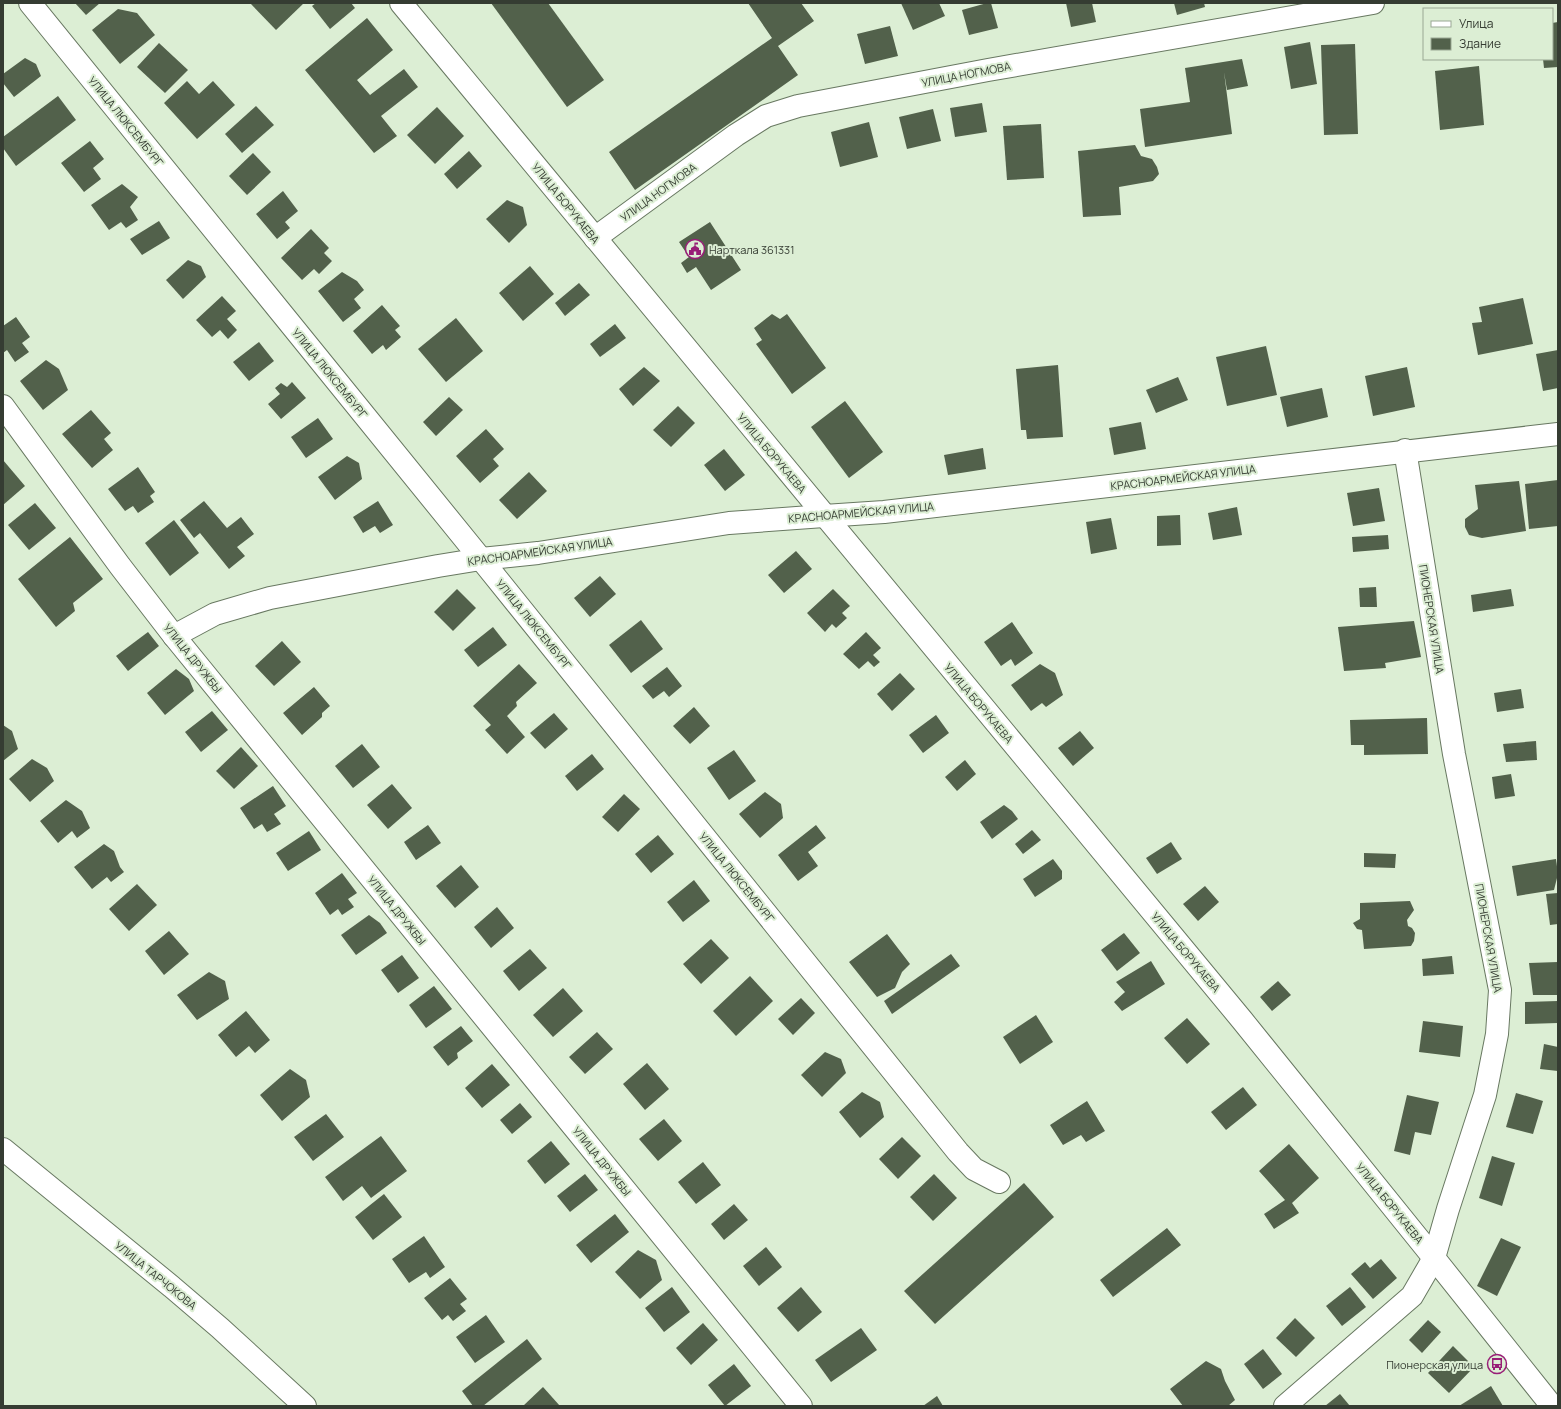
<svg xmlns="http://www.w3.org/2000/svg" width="1561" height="1409" font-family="Manrope,sans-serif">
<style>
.building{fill:#52614b}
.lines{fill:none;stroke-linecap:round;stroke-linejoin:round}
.street-casing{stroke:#687861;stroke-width:24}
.secondary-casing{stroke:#687861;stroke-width:24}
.street{stroke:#fff;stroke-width:22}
.secondary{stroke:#fff;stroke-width:22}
.labels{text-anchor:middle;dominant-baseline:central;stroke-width:4;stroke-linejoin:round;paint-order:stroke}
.street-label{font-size:11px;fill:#353c32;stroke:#dceed4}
.poi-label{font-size:11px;fill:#353c32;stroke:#dceed4;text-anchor:start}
</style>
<rect width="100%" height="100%" fill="#dceed4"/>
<g class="building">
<polygon points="75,3 100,3 86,15"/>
<polygon points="250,3 304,3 276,30"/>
<polygon points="316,3 351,3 355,8 330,29 312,6"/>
<polygon points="491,3 548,3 604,80 567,107"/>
<polygon points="748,3 801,3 814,21 778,46 798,75 635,190 609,152 772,38"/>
<polygon points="901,3 939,3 945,16 913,30"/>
<polygon points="987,3 991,3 998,28 969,35 962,10"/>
<polygon points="1066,3 1092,3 1096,22 1071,27"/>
<polygon points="1174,3 1204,3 1205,7 1177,15"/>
<polygon points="118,9 137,13 155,35 120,64 92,30"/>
<polygon points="367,18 393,50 357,80 370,95 404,69 418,87 381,116 397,136 374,153 305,70"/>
<polygon points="1558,22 1558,67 1544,68 1543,59 1552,59 1552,23"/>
<polygon points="890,26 898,56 865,64 857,34"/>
<polygon points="1310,42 1317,84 1291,89 1284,47"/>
<polygon points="159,43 188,70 165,93 137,67"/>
<polygon points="1355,44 1358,134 1324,135 1321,45"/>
<polygon points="25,58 36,64 41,76 14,97 3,83 3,74"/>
<polygon points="1242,59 1248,86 1227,90 1224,72 1232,134 1145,147 1140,109 1190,102 1185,68"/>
<polygon points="1479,66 1484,125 1440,130 1435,71"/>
<polygon points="187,81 199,94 213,81 235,105 197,139 164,103"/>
<polygon points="58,96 76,120 16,166 3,148 3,137"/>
<polygon points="982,103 987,132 955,137 950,108"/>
<polygon points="256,106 274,125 242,153 225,134"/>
<polygon points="437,107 464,136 435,164 407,135"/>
<polygon points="933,109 941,141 907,149 899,117"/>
<polygon points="869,122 878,157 840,167 831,132"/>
<polygon points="1041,124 1044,178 1007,180 1003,126"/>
<polygon points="90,141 104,159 93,168 101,179 84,192 61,163"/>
<polygon points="1135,145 1141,156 1152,159 1157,167 1159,174 1153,181 1119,187 1121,215 1083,217 1078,151"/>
<polygon points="469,151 482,166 457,189 444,174"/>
<polygon points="253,153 271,172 247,195 229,176"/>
<polygon points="122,184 138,197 130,207 138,220 126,228 121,222 109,230 91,205"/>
<polygon points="283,191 298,211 285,222 290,228 277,239 256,214"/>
<polygon points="507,200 523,207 527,225 509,243 486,219"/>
<polygon points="159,221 170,238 142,255 130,239"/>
<polygon points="710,222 741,270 711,290 696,267 687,273 681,263 689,257 679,242"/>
<polygon points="311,229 329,248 324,253 332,261 319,274 314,269 302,280 281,258"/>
<polygon points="188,260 201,266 206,277 183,299 166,280"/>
<polygon points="530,266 554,294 523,321 499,293"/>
<polygon points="342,272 357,281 364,290 354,299 361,308 343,322 318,291"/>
<polygon points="579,283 590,295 565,316 555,303"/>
<polygon points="222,296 236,311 227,319 237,330 228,339 220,330 212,337 196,320"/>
<polygon points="1523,298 1533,344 1478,355 1472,323 1482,322 1479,307"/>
<polygon points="382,305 400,326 395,330 401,337 386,350 383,345 372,354 353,331"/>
<polygon points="772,314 780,319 787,314 826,368 792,394 756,344 762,340 754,328"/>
<polygon points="16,317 30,337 22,343 29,352 15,362 7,350 3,353 3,326"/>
<polygon points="456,318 483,351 446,382 418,349"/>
<polygon points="615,324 626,338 600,357 590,344"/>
<polygon points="259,342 274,361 249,381 233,362"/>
<polygon points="1266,346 1277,395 1227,406 1216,357"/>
<polygon points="1558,350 1558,388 1543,391 1536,354"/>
<polygon points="46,360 59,369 68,390 43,410 20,381"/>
<polygon points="1058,365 1063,437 1027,439 1026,430 1021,430 1016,369"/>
<polygon points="644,367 660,381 633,406 619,389"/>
<polygon points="1407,367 1415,407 1373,416 1365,376"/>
<polygon points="1178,377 1188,400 1156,413 1146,390"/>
<polygon points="292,382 306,398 281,419 268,404 280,394 275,388 281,383 287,387"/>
<polygon points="1322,388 1328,417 1287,427 1280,397"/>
<polygon points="449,397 463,410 436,436 423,422"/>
<polygon points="845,401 883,452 849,478 811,427"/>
<polygon points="678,406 695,423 671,447 653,430"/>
<polygon points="91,410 111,433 104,439 113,450 92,468 62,434"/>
<polygon points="318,418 333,439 306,458 291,437"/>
<polygon points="1141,422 1146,449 1114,455 1109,428"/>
<polygon points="486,429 504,449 493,459 499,466 480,483 456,456"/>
<polygon points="983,448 986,469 948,475 944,455"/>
<polygon points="724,449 745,475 725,491 704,465"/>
<polygon points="347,456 359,463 362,479 335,500 318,477"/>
<polygon points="3,460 25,486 3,505"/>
<polygon points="138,467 155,492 150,496 154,502 138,513 133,506 125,511 108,489"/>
<polygon points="529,472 547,491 517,519 499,500"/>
<polygon points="1558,480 1558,526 1529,529 1525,484"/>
<polygon points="1519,481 1526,531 1482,538 1469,535 1465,527 1465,519 1478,509 1475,485"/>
<polygon points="1379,488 1385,521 1353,526 1347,493"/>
<polygon points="204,501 227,528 241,517 254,534 237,547 245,556 229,569 200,533 194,538 180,520"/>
<polygon points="378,501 393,525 380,533 375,526 363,533 353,517"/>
<polygon points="35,503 56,528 29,550 8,525"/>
<polygon points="1237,507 1242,535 1213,540 1208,513"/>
<polygon points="1180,515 1181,545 1157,546 1157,516"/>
<polygon points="1111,518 1117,549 1091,554 1086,522"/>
<polygon points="174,520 199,553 170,576 145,543"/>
<polygon points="1388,535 1389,549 1353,552 1352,537"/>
<polygon points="70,537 103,579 73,603 75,611 56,627 18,579"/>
<polygon points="796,551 812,569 784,593 768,575"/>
<polygon points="600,576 616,594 590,617 574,598"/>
<polygon points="1376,587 1377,607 1360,607 1359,588"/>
<polygon points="457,589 476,608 453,631 434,612"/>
<polygon points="833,589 850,606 842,613 847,618 836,628 832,624 825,632 807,613"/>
<polygon points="1511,589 1514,606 1473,612 1471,595"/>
<polygon points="641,620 663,649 631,673 609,645"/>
<polygon points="1414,621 1421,657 1385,663 1386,668 1344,671 1338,627"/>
<polygon points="1012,622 1033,653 1015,666 1011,659 1001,666 984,642"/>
<polygon points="493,627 507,645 478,667 464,650"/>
<polygon points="148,632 159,646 128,671 116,656"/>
<polygon points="866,632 881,648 873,655 880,662 874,667 868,661 859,669 843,654"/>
<polygon points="282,641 301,662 274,686 255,666"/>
<polygon points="519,664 537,683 516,702 517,706 507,716 525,737 507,754 485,730 491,725 473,706"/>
<polygon points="1040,664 1055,673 1063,695 1046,707 1042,703 1031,711 1011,685"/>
<polygon points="667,667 682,686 669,697 664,691 653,699 642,686"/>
<polygon points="176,669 189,679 194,691 165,715 147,693"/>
<polygon points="900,673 915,689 892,711 877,694"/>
<polygon points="314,687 330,706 322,713 322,717 302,735 283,713"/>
<polygon points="1521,689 1524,708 1497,712 1494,693"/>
<polygon points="694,707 710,726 690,744 673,726"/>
<polygon points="212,711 228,730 201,752 185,732"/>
<polygon points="554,713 568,729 545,749 530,733"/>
<polygon points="936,715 949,733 923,753 909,735"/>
<polygon points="1427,718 1428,754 1364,755 1364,745 1351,745 1350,720"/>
<polygon points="3,725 12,731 18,749 3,761"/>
<polygon points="1080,731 1094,748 1073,766 1058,748"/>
<polygon points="1536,741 1537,760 1506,762 1503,744"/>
<polygon points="362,744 380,767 353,788 335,766"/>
<polygon points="241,747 258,766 234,789 216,771"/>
<polygon points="734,750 756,781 729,800 707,768"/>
<polygon points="592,754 604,769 577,791 565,776"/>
<polygon points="32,759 47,768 54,781 30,802 9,779"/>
<polygon points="965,760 976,774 957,791 945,777"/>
<polygon points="1511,774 1515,796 1495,799 1492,777"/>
<polygon points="392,784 412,808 388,829 367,805"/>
<polygon points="273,786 286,806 274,814 281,824 267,832 262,824 254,829 240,808"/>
<polygon points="765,792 781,804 783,818 760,838 739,814"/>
<polygon points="624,794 640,809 618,832 602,817"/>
<polygon points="66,800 82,811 90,828 77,838 72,831 58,843 40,821"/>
<polygon points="1004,805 1012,811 1018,819 992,839 980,822"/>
<polygon points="428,825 441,843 416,860 404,842"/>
<polygon points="816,825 826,838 808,852 818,866 798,881 778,855"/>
<polygon points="1032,830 1041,840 1023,854 1015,844"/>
<polygon points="309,831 321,850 288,871 276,853"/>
<polygon points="658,835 674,854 651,873 635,854"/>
<polygon points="1171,842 1182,859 1157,874 1146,858"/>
<polygon points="104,844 114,851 120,867 124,872 111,882 107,877 92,889 74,867"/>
<polygon points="1364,853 1396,854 1395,868 1364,867"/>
<polygon points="1053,859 1062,871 1062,879 1035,897 1023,879"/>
<polygon points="1556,859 1558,874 1554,890 1517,896 1512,866"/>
<polygon points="461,865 479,887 455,908 436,886"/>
<polygon points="342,873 357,893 348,899 354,907 342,915 338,909 330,915 315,893"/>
<polygon points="694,880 710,901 683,922 667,902"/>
<polygon points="137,884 157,905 129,931 109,909"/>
<polygon points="1205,886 1219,902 1198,921 1183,904"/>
<polygon points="1558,893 1558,924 1550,925 1546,894"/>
<polygon points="1410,901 1414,910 1407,920 1408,926 1412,928 1415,933 1414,941 1411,946 1364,949 1362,930 1357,929 1353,923 1360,919 1360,903"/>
<polygon points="497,907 514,928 491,948 474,927"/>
<polygon points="369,915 380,923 387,933 356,955 341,935"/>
<polygon points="169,931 189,954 164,975 145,951"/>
<polygon points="1124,933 1140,953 1117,971 1101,950"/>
<polygon points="887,934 910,964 902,972 895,988 877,997 849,962"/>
<polygon points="711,939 729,958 701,984 683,964"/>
<polygon points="530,949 547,968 519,991 503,971"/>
<polygon points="951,954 960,966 892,1014 884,1001"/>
<polygon points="402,955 419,978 398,993 381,970"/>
<polygon points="1452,956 1454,974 1423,976 1422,959"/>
<polygon points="1151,961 1165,984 1122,1011 1114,1002 1125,992 1116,982"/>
<polygon points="1558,962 1558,995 1533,995 1529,963"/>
<polygon points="209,972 225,981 229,999 197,1020 177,995"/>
<polygon points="750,976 773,1001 736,1036 713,1011"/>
<polygon points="1278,981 1291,995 1272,1011 1260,997"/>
<polygon points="434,986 452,1009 426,1028 409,1005"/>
<polygon points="563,988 583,1011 553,1037 533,1015"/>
<polygon points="801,998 815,1013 793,1035 778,1019"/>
<polygon points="1558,1001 1558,1023 1525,1024 1525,1002"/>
<polygon points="246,1011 270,1040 255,1053 249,1046 236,1057 218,1035"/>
<polygon points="1036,1015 1053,1042 1020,1064 1003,1037"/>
<polygon points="1187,1018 1210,1044 1187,1064 1164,1038"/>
<polygon points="1423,1021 1463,1026 1460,1057 1419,1052"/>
<polygon points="461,1026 473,1041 457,1053 458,1058 448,1066 433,1047"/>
<polygon points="597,1032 613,1049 585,1074 569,1057"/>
<polygon points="1544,1044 1558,1047 1558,1071 1540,1069"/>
<polygon points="825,1052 841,1059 846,1073 822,1097 801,1075"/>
<polygon points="647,1063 669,1089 645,1110 623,1084"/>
<polygon points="492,1064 510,1085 482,1108 465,1088"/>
<polygon points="290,1069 306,1080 310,1097 282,1121 260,1095"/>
<polygon points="1243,1087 1257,1105 1226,1130 1211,1112"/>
<polygon points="862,1092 880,1102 884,1117 860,1138 839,1112"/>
<polygon points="1516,1093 1543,1101 1533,1134 1506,1127"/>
<polygon points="1407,1095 1439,1102 1431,1135 1415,1132 1410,1155 1394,1151"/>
<polygon points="1087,1101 1105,1131 1086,1142 1081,1135 1063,1145 1050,1125"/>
<polygon points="520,1103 532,1117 512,1134 500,1120"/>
<polygon points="326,1114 344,1137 313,1161 294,1137"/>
<polygon points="664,1119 682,1141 658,1161 639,1139"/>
<polygon points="381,1136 407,1171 371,1198 362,1186 343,1201 325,1177"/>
<polygon points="902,1137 921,1156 898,1179 879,1159"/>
<polygon points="551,1141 570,1164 545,1184 527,1161"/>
<polygon points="1289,1144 1319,1178 1292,1203 1299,1213 1274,1229 1264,1214 1285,1200 1259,1171"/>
<polygon points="1492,1156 1515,1163 1502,1206 1479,1198"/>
<polygon points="703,1162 721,1185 696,1204 678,1182"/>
<polygon points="585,1174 598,1190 570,1212 557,1196"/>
<polygon points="934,1174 957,1198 933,1221 910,1197"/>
<polygon points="1024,1183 1054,1217 935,1324 904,1291"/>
<polygon points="384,1194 402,1217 373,1240 355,1217"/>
<polygon points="734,1204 748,1220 724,1240 711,1224"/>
<polygon points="615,1214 629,1232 591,1263 576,1245"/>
<polygon points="1167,1228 1181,1245 1113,1297 1100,1280"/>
<polygon points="424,1236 445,1267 430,1278 426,1272 409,1283 392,1259"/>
<polygon points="1501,1238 1521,1247 1497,1296 1477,1286"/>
<polygon points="766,1247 782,1267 759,1286 743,1266"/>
<polygon points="638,1250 656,1260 662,1280 640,1299 615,1272"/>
<polygon points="1381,1259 1397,1278 1373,1299 1351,1274 1365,1262 1370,1268"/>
<polygon points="450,1278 467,1299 460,1304 466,1311 453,1321 448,1315 442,1320 424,1298"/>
<polygon points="672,1287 690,1312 664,1332 645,1308"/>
<polygon points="801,1287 822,1312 798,1332 777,1308"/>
<polygon points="1350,1287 1366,1307 1342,1326 1326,1306"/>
<polygon points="486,1315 505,1342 475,1363 456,1337"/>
<polygon points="1295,1318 1315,1338 1296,1357 1276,1338"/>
<polygon points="1428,1320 1441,1332 1422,1353 1409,1340"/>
<polygon points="703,1323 718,1340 691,1365 676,1348"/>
<polygon points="861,1328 877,1350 831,1382 815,1360"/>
<polygon points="527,1339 542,1359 483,1406 473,1406 462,1391"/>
<polygon points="1453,1346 1474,1367 1449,1393 1428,1373"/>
<polygon points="1263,1349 1282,1374 1263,1389 1244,1364"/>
<polygon points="1206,1361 1221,1369 1225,1381 1235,1400 1228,1406 1183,1406 1170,1389"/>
<polygon points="734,1364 751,1386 725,1406 708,1385"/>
<polygon points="1491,1386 1503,1406 1459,1406"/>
<polygon points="543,1387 560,1406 523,1406"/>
<polygon points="1340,1394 1350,1406 1325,1406"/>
<polygon points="937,1396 943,1406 923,1406"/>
</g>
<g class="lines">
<g class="street-casing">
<g id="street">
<polyline points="30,3 481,559 958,1152 974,1169 999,1182"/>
<polyline points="595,238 736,135 766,116 798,106 988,70 1373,3"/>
<polyline points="3,406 120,566 174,636 801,1406"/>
<polyline points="174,636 215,614 270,598 438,566 481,559 538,553 729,523 824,516"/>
<polyline points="1285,1406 1412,1296 1434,1258 1448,1209 1485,1095 1497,1034 1500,990 1454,754 1405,450"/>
</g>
</g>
<g class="secondary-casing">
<g id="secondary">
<polyline points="401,3 1242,1020 1434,1258 1552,1406"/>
<polyline points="824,516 884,512 1558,434"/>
<polyline points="3,1149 172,1287 220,1328 305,1406"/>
</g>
</g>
<use href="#street" class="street"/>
<use href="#secondary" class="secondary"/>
</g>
<defs>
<g id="civic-ring" transform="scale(1)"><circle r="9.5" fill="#dceed4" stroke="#981e77" stroke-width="1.5"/><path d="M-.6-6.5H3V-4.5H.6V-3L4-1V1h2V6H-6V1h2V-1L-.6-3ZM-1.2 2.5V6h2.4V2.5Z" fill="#981e77"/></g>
<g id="bus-ring" transform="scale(1)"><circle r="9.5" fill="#dceed4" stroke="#981e77" stroke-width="1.5"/><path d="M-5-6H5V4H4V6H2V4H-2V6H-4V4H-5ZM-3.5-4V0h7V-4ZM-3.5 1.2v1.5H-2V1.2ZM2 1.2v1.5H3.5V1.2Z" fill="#981e77"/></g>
</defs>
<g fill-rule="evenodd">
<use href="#civic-ring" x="695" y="249"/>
<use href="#bus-ring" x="1497" y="1364"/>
</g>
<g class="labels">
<g class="street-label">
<text transform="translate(966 74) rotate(-11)">УЛИЦА НОГМОВА</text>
<text transform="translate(126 121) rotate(51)">УЛИЦА ЛЮКСЕМБУРГ</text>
<text transform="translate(658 192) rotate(-36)">УЛИЦА НОГМОВА</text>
<text transform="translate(566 203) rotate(51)">УЛИЦА БОРУКАЕВА</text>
<text transform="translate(330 373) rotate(51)">УЛИЦА ЛЮКСЕМБУРГ</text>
<text transform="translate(772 453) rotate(50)">УЛИЦА БОРУКАЕВА</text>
<text transform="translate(1183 477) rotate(-7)">КРАСНОАРМЕЙСКАЯ УЛИЦА</text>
<text transform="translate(861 512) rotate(-5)">КРАСНОАРМЕЙСКАЯ УЛИЦА</text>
<text transform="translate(540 551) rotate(-8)">КРАСНОАРМЕЙСКАЯ УЛИЦА</text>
<text transform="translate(1432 619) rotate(81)">ПИОНЕРСКАЯ УЛИЦА</text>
<text transform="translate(534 624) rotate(51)">УЛИЦА ЛЮКСЕМБУРГ</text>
<text transform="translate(193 658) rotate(51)">УЛИЦА ДРУЖБЫ</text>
<text transform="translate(979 703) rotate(50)">УЛИЦА БОРУКАЕВА</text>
<text transform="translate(737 877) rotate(51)">УЛИЦА ЛЮКСЕМБУРГ</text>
<text transform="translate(397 910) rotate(51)">УЛИЦА ДРУЖБЫ</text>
<text transform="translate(1489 938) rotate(80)">ПИОНЕРСКАЯ УЛИЦА</text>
<text transform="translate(1186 952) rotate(50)">УЛИЦА БОРУКАЕВА</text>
<text transform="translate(602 1161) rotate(51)">УЛИЦА ДРУЖБЫ</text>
<text transform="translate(1390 1203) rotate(51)">УЛИЦА БОРУКАЕВА</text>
<text transform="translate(156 1275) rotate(39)">УЛИЦА ТАРЧОКОВА</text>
</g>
<g class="poi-label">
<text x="709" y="249">Нарткала 361331</text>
<text x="1483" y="1364" text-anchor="end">Пионерская улица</text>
</g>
</g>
<rect width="1561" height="1409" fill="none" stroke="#353c32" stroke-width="8"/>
<rect x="1423" y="8" width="130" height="52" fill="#dceed4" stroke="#99a793"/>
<rect x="1431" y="21" width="20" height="6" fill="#ffffff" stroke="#99a793"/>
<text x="1459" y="28" font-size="12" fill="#353c32">Улица</text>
<rect x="1431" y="38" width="20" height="12" fill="#52614b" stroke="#99a793"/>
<text x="1459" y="48" font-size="12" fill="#353c32">Здание</text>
</svg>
